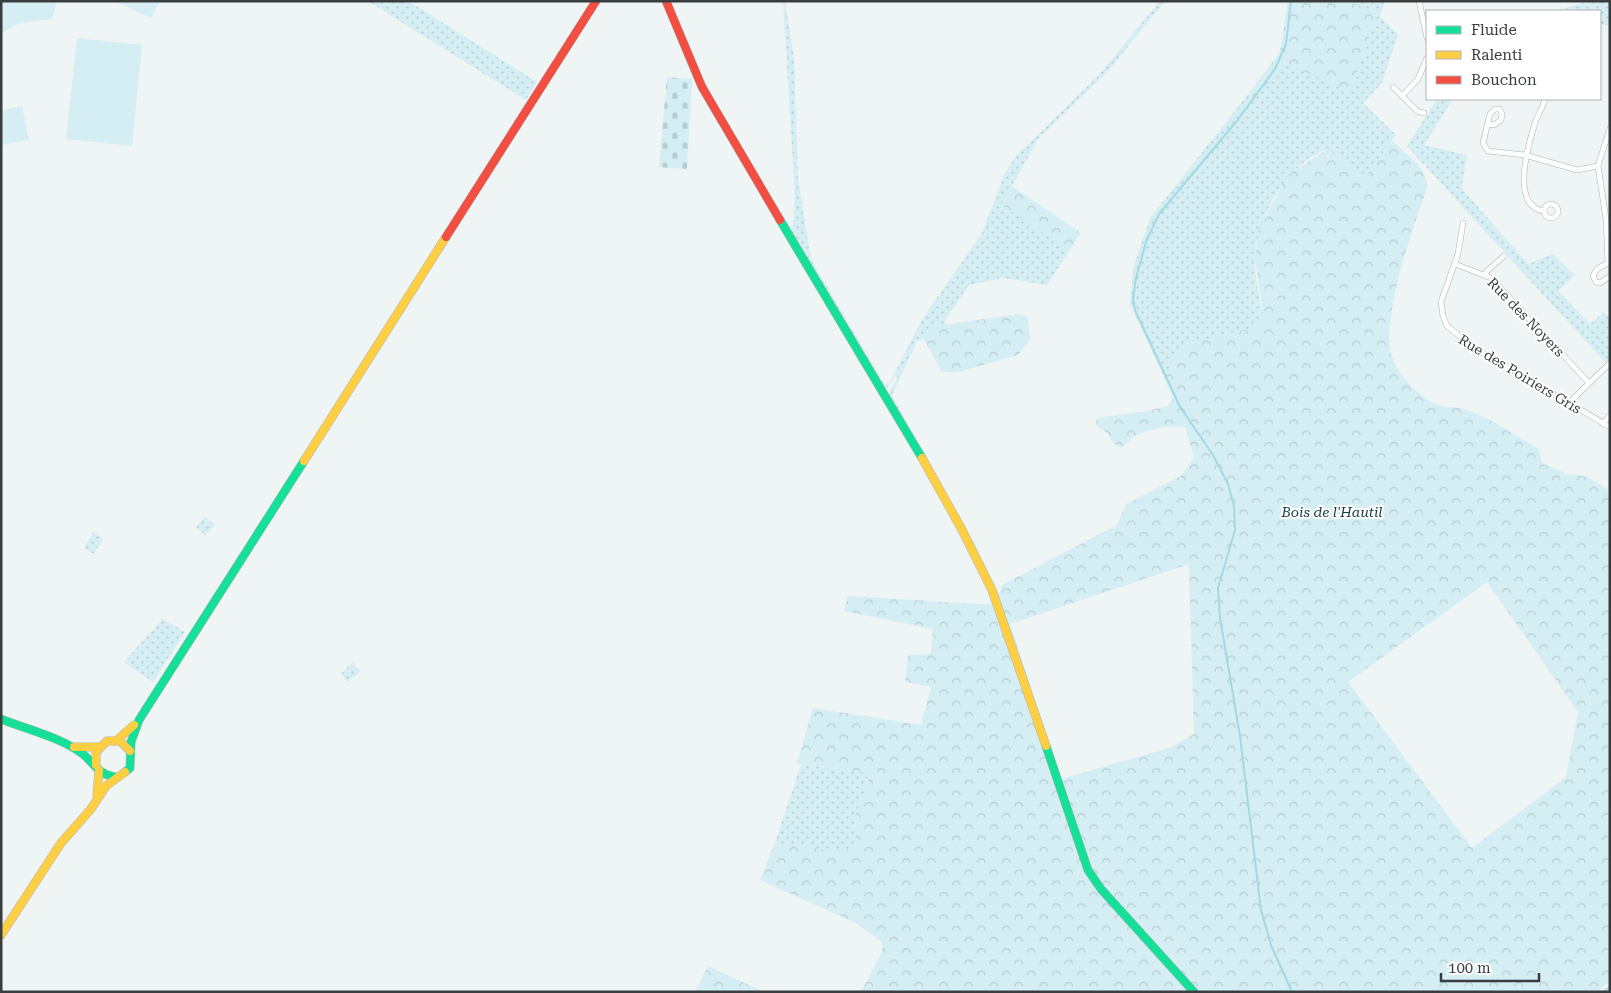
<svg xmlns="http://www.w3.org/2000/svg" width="1611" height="993" font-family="'Roboto Serif',serif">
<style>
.grass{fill:url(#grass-dots)}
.forest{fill:url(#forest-crowns);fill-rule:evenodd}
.cemetery{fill:url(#cemetery-stones)}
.garden{fill:#d4eef3}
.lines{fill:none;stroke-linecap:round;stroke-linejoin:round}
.stream{stroke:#a3d9e4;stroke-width:2}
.street-casing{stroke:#b0b4b5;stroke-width:6}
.fast-casing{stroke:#b0b4b5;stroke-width:9}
.slow-casing{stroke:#b0b4b5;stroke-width:9}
.jam-casing{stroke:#b0b4b5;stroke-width:9}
.street{stroke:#fdfdfe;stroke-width:5}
.fast{stroke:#16e098;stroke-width:8}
.slow{stroke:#ffcf43;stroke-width:8}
.jam{stroke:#f24e42;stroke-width:8}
.labels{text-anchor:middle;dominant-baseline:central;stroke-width:4;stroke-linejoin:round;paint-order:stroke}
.street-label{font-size:14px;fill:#3a3d3e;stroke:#fff}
.park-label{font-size:14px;font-style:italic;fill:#13383f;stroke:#fff}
</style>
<defs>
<pattern id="grass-dots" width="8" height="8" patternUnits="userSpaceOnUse" patternTransform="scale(1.25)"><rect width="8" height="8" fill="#d4eef3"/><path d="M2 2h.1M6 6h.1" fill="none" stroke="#b7cdd1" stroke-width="1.8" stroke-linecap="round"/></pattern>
<pattern id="forest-crowns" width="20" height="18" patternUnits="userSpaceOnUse" patternTransform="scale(1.25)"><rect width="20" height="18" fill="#d4eef3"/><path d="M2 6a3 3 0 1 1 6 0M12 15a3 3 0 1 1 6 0" fill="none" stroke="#b7cdd1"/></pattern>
<pattern id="cemetery-stones" width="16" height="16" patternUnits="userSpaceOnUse" patternTransform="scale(1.25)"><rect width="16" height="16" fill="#d4eef3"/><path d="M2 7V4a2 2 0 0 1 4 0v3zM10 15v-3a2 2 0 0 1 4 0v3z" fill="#b7cdd1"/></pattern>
</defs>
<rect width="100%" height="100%" fill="#eff4f5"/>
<g class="grass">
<polygon points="368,1 408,1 537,82 526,100"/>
<polygon points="669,1 671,1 701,74 721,115 790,226 793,225 795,195 783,1 785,1 794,58 798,179 811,259 885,385 890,382 923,318 982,233 1005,173 1017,155 1098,76 1160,1 1165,1 1108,71 1038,139 1002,204 1069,251 1047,285 1004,278 969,285 945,320 946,325 931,327 924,339 917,341 892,395 974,543 995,587 889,395 890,390 898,378 895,376 888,387 885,388 711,101"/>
<path d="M1349,1H1385L1380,16L1398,35L1382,83L1363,103L1396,135L1365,177L1327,149C1287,164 1257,216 1255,258C1254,277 1260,300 1264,319L1257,327L1206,341L1192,342L1164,377L1130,304L1134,265L1150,218L1249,93L1255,98L1281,64H1290L1348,91L1352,86L1378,13Z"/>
<polygon points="1589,1 1610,1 1610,26 1600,24 1600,11 1556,11"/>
<polygon points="1437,99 1453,99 1424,145 1467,155 1462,185 1464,191 1528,264 1553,254 1572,273 1574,276 1558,291 1590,324 1604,312 1610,318 1610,358 1605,362 1407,146"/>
<polygon points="205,517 215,525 205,535 196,527"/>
<polygon points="93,532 103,538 94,554 84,548"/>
<polygon points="163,619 185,632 153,682 124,662"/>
<polygon points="352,663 360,671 348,682 341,674"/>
<polygon points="801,764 868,773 866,792 855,818 856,839 853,847 844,852 775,843"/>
</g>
<g class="forest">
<polygon points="1288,1 1349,1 1378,13 1352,87 1348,91 1285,63 1255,98 1249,93 1280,52"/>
<path d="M1392,141C1405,153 1427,167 1427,187C1413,231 1396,273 1391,319C1390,329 1388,340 1390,350C1395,373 1415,393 1435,404C1445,409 1455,406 1464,409C1490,417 1515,436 1539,449L1542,463L1567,474L1586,476L1610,491V981L1597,992H861L882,952V942L856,923L760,880L775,843L844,852L853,847C858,836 854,826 856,815C859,799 870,790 868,773L797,763L813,708L921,725L931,687L905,682L908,655L931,654L933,629L844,611L848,596L995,605L1002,585L1117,525L1126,504L1181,476L1194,457L1185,427C1169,425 1151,428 1135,436C1129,439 1127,445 1120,448C1110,442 1112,437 1106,432C1101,428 1099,429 1096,424L1097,418L1147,411L1168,406L1173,398L1164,377C1169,368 1175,355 1182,347C1186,343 1246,330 1257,327L1264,319L1255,259L1259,229L1286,178L1295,170L1328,149L1365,177ZM1189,564L1194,734L1169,748L1061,779L1010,624ZM1487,582L1578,712L1566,777L1472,848L1348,682Z"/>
<polygon points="1012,186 1081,233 1069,251 1002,205"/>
<polygon points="1018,314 1027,317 1030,339 1018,355 955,373 941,371 924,339 931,327"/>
<polygon points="708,966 764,992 695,992"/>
</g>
<polygon class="cemetery" points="667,77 692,79 687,169 659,167"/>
<g class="garden">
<polygon points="1,1 57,1 52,19 20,23 1,33"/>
<polygon points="114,1 160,1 151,18"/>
<polygon points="77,38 142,45 132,146 66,139"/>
<polygon points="22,106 29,140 1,145 1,111"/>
</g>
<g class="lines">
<g class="stream">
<polyline points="1291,1 1286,44 1275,69 1236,122 1159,214 1146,242 1136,278 1133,299 1135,310 1180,407 1213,455 1228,484 1234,506 1235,530 1218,588 1220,618 1240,736 1261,910 1271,945 1292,992"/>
<polyline points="1602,992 1610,987"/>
</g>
<g class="street-casing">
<g id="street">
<polyline points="1419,1 1427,38"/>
<polyline points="1393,87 1417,111 1424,113"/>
<polyline points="1402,96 1418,79 1427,58"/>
<polyline points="1488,124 1494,125 1501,120 1502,114 1500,109 1495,109 1490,114 1483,143 1488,151 1525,155 1577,170 1598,166"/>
<circle cx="1551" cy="211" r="7"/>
<path d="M1544,211C1509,206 1529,142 1536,120C1539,113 1543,107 1545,99"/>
<polyline points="1463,223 1458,254 1441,302 1443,316 1447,326 1476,349 1610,427"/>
<polyline points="1608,263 1606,219 1598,166 1610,128"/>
<polyline points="1608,263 1597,269 1593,276 1596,282 1600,283 1610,276"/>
<polyline points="1455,264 1491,278 1589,383"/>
<polyline points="1485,275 1487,271 1504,256"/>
<polyline points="1570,404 1573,399 1610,363"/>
<polyline points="1603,424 1610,415"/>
</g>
</g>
<g class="fast-casing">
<g id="fast">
<polyline points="780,220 922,458"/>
<path d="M1,719C28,730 61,737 84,755C94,764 100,775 115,777"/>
<polyline points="1046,746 1088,870 1101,889 1194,992"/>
<polyline points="125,772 130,768 131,742 139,720 304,461"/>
</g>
</g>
<g class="slow-casing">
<g id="slow">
<polyline points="922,458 961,528 992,590 1046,746"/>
<polyline points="304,461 446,237"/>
<polyline points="116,741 134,725"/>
<polyline points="74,747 99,747"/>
<polyline points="96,765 96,752 107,741 120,741 130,751"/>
<polyline points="97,795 99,770"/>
<polyline points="1,935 61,843 91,809 106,786 125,772"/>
</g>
</g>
<g class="jam-casing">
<g id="jam">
<polyline points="666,1 702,87 780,220"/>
<polyline points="446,237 596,1"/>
</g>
</g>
<use href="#street" class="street"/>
<use href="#fast" class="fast"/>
<use href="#slow" class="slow"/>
<use href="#jam" class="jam"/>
</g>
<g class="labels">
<g class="street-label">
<text transform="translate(1526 317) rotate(46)">Rue des Noyers</text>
<text transform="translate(1520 374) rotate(31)">Rue des Poiriers Gris</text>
</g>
<g class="park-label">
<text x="1332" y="512">Bois de l'Hautil</text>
</g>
</g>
<rect width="1611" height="993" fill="none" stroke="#3a3d3e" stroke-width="5"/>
<rect x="1426" y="10" width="175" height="90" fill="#ffffff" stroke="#b0b1b2"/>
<rect x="1436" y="26" width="25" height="8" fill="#16e098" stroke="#b0b1b2"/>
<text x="1471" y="35" font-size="15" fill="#3a3d3e">Fluide</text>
<rect x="1436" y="51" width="25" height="8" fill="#ffcf43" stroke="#b0b1b2"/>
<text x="1471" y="60" font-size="15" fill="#3a3d3e">Ralenti</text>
<rect x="1436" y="76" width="25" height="8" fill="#f24e42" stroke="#b0b1b2"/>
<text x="1471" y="85" font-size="15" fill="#3a3d3e">Bouchon</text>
<path d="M1441 973v8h98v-8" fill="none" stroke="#3a3d3e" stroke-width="2.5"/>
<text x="1448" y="973" font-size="15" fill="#3a3d3e" stroke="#ffffff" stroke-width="4" paint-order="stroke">100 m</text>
</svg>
